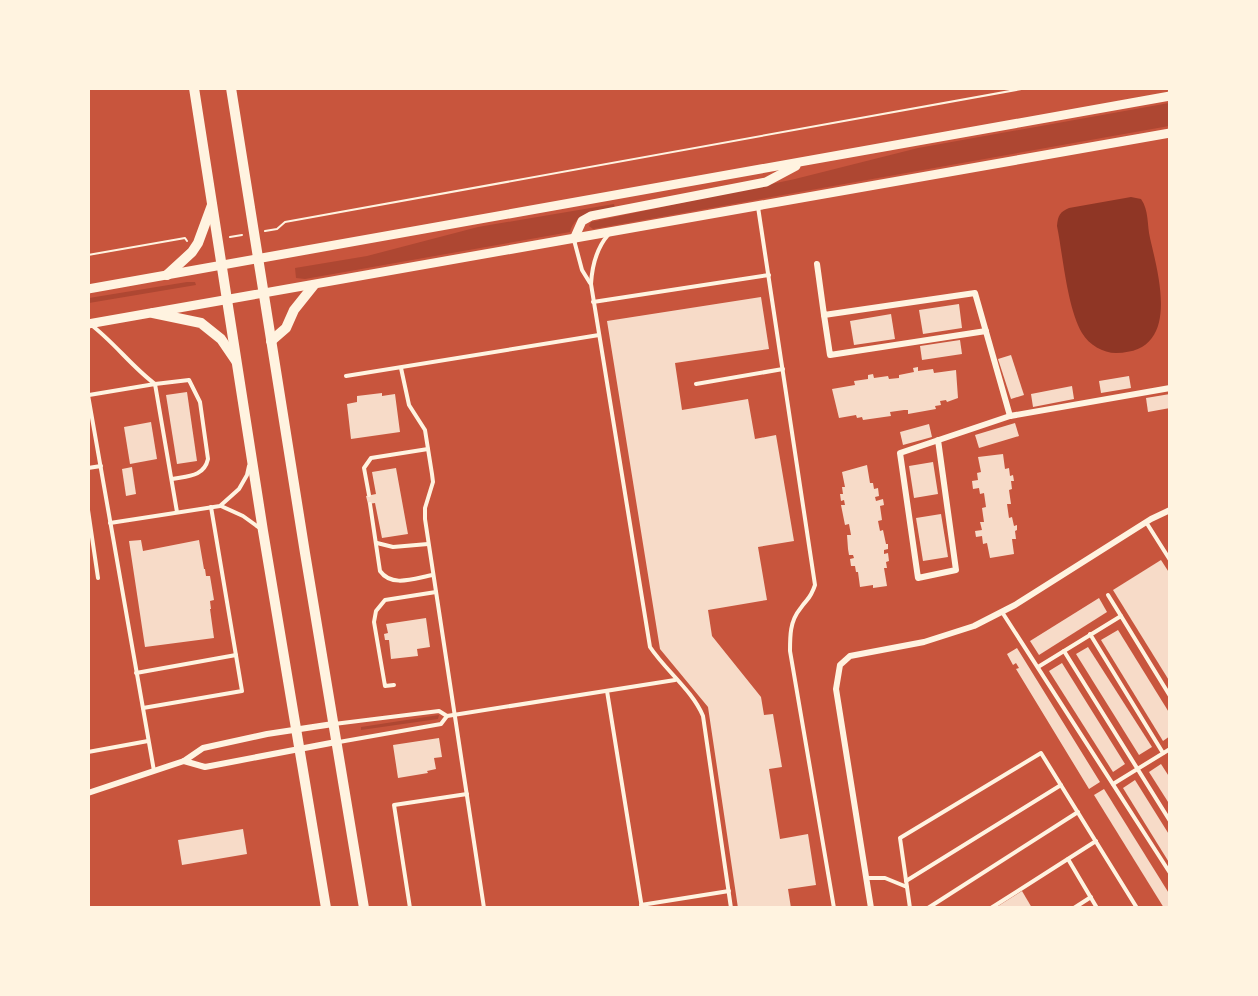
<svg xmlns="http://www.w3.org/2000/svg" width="1258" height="996" font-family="'PT Serif',serif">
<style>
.green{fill:#ae4732}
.water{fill:#8f3625}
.building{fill:#f7dbc8}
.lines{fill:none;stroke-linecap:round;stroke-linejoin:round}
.path{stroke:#fff3e0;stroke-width:2}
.service{stroke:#fff3e0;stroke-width:4}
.minor{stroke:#fff3e0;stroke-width:6}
.secondary{stroke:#fff3e0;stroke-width:9}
.primary{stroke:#fff3e0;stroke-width:10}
</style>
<rect width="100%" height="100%" fill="#c8553d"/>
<g class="green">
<polygon points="1169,103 1169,126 593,229 589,226 591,222 795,179 918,148"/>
<path d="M614,204L615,208C597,212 575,212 570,232L305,279L296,278L295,268L367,256L478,227Z"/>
<polygon points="187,282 195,282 196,285 89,303 89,298"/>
<polygon points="439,715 438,719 361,730 361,727"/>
</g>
<path class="water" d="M1131,197L1141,199C1149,210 1147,225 1150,238C1159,277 1181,353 1116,353C1103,353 1089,345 1082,333C1067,307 1063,256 1057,226C1058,215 1060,212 1069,208Z"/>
<g class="building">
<polygon points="761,297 769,349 675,363 682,410 748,399 755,439 776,435 794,541 758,547 767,600 708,610 712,636 761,697 764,715 773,714 782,767 769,769 780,839 808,834 816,885 788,889 791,908 738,908 708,707 660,649 607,321"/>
<polygon points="959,304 962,328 923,334 919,310"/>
<polygon points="891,314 895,339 854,345 850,321"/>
<polygon points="960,340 962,354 922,360 920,346"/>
<polygon points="1011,355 1024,395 1011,399 998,359"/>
<polygon points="918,367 918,371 933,369 934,373 956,370 958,398 947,402 946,400 940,401 941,405 935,406 936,409 908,414 908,410 904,410 890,412 891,416 863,420 862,417 857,418 856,415 839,418 832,389 855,385 854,381 868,379 868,375 873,374 874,378 888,376 889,379 899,378 899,375 914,372 913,368"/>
<polygon points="1129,376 1131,388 1101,393 1099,381"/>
<polygon points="1072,386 1074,399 1033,407 1031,394"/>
<polygon points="187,392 197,461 177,464 166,395"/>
<polygon points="382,393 382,396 395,394 400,432 351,439 347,404 357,402 357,396"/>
<polygon points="1170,394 1170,408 1148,412 1146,398"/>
<polygon points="151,422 157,459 130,464 124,427"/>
<polygon points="1015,423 1019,436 979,448 975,435"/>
<polygon points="929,424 932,437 903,445 900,432"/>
<polygon points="1003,454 1005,469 1009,468 1010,476 1013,475 1014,481 1011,481 1012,489 1009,490 1011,504 1007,504 1009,518 1012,517 1014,526 1017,525 1017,530 1015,531 1016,539 1012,539 1014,554 990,558 987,543 983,544 982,536 976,537 975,531 982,530 980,522 984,522 982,508 986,507 984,493 980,494 979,488 973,489 972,481 978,480 977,473 981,472 978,457"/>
<polygon points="933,462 938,494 914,498 909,466"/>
<polygon points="867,465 870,483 873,483 874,489 878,488 879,496 875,497 876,501 883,499 884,505 880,506 882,520 878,521 880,531 883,530 886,544 888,544 888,549 884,550 884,554 888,553 889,561 886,562 887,568 884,568 887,586 873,588 873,585 860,587 858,572 856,572 855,566 851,566 850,559 854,558 853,555 849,555 848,549 847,535 851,535 849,524 845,525 841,505 845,505 844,500 841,501 840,494 843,494 842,487 845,487 842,472"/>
<polygon points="132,467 136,494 126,496 122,469"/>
<polygon points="396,468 408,534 382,538 375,503 368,504 366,496 376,494 372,472"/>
<polygon points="941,514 948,557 923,561 916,518"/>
<polygon points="141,540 143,551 199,540 204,569 205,569 206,576 210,576 214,600 210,601 211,609 210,609 214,638 145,647 129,541"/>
<polygon points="1161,560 1170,574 1170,682 1113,590"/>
<polygon points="1099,598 1107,612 1039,655 1030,641"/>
<polygon points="426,618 430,647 417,649 418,656 391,659 389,640 385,640 384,634 388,633 386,624"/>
<polygon points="1118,630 1170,714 1170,736 1163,741 1101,640"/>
<polygon points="1088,647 1152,747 1139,755 1076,654"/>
<polygon points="1017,648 1100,782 1089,789 1016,669 1019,668 1016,663 1013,665 1007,654"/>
<polygon points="1062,663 1125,764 1113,772 1049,671"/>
<polygon points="439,738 442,757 434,758 436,769 427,771 428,773 398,778 393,745"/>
<polygon points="1161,764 1170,778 1170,805 1149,772"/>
<polygon points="1135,780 1170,836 1170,864 1123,788"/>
<polygon points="1104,789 1170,895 1170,908 1164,908 1094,795"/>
<polygon points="243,829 247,854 182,865 178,840"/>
<polygon points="1022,891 1032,908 995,908"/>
</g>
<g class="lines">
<g class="path">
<polyline points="265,231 277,229 285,222 1027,88"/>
<polyline points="230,237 242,235"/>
<polyline points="88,255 185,238 187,241"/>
</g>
<g class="service">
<path d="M758,207L815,585C810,600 808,597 800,609C790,621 790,636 790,651L834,908"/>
<path d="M608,235C596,249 592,267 591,284L650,647C666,671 692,690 703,716L731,908"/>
<polyline points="574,240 582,270 590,283"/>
<polyline points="593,302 769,275"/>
<path d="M90,324C114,342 131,366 155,384L189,380L200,402L208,459C204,477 187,476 172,479"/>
<polyline points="401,368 409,405 425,430 432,474 433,482 425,508 425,519 484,908"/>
<polyline points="346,376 599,335"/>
<polyline points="696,384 783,369"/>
<polyline points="88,395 154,771"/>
<polyline points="89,395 155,384 177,512"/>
<polyline points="88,468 101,466"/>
<polyline points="369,495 364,468 371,458 428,449"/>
<path d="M370,504L380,571C392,588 415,578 433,575"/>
<polyline points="221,506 243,516 261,529"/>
<polyline points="88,510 98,578"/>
<polyline points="1146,522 1170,560"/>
<polyline points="110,523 220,506 239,489 247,475 249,466"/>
<polyline points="377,543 393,547 428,544"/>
<polyline points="1108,595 1121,616"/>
<polyline points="1002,612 1170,873"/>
<polyline points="1090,634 1163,753"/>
<polyline points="1064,651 1170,821"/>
<polyline points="1038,667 1121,616 1170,696"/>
<polyline points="136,673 236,655"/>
<polyline points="394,685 385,686 374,622 376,611 385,600 436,592"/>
<polyline points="607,691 642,908"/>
<polyline points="143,708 242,691 211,507"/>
<polyline points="334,724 439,711 447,716"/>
<polyline points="339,742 441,724 447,716 675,680"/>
<polyline points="88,752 148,741"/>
<polyline points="1113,784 1170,749"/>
<polyline points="1068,859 1097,908"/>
<polyline points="866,878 885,878 907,887"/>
<polyline points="906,881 1061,785"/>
<polyline points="641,905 729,891"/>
<polyline points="410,908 394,805 467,794"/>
<polyline points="910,908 900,838 1041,753 1137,908"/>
<polyline points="928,908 1078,812"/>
<polyline points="991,908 1096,841"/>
<polyline points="1074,908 1091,897"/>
</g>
<g class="minor">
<polyline points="817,264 824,315 975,293 1010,416"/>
<polyline points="824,315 830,355 986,331"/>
<polyline points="938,440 956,570 918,578 900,453 1010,416 1170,388"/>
<polyline points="184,761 205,767 336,742"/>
<polyline points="88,793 184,761 203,748 267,734 333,724"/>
<polyline points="871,908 836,689 840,665 850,656 924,642 974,626 1015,605 1151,519 1170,510"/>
</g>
<g class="secondary">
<polyline points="574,239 582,221 591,216 766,182 796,166"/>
<polyline points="88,289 1170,96"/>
<polyline points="88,324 1170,133"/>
</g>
<g class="primary">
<polyline points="194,88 263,531 326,908"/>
<polyline points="231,88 305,553 364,908"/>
<polyline points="167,275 192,252 198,243 212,205"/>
<polyline points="153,313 201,323 221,339 236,361"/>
<polyline points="271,341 286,328 294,310 314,285"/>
</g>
</g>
<rect width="1258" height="996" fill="none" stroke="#fff3e0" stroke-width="180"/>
</svg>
